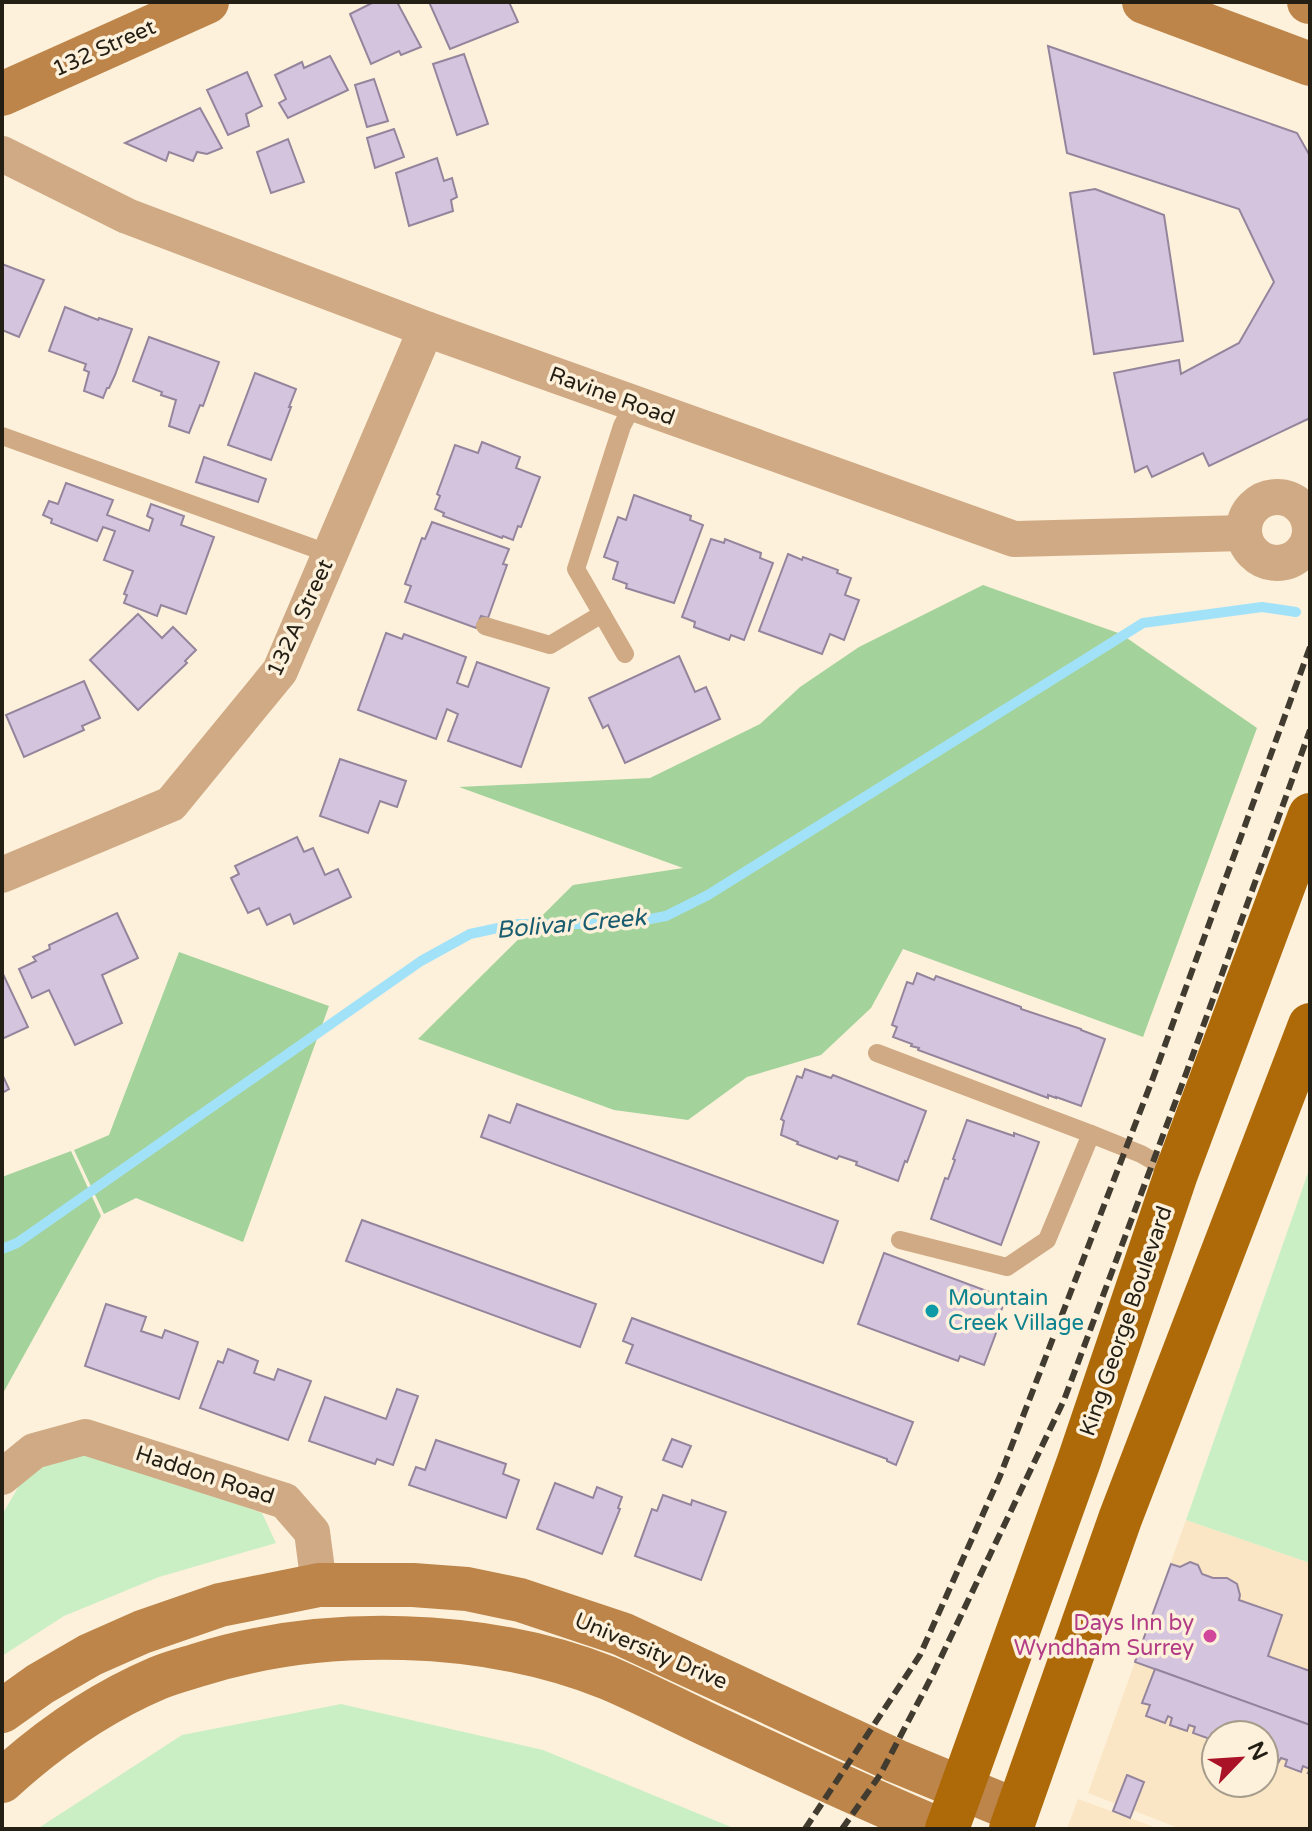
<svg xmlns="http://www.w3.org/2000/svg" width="1312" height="1831" font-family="'Varela Round',sans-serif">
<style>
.built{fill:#fae6c4;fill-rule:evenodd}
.green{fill:#cbefc5}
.forest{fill:#a4d29b}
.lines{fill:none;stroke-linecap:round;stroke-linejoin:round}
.stream{stroke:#a2e2f9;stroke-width:10}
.building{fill:#d5c4de;stroke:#94859d;stroke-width:2}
.service{stroke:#d0aa84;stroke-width:18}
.minor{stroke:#d0aa84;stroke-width:36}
.secondary{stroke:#bd854a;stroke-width:44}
.primary{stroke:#ae6a09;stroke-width:44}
.rail{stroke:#423c30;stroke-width:6;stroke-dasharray:12 6;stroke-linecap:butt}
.culture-dot{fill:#0f9aa8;stroke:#fdf1db;stroke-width:3}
.hotel-dot{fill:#d1479c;stroke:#fdf1db;stroke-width:3}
.labels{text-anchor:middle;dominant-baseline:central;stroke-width:7;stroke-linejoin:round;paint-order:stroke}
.street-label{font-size:22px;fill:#241f15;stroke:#fdf1db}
.culture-label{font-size:22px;fill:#0d838f;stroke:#fdf1db;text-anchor:start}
.hotel-label{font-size:22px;fill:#b23c85;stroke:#fdf1db;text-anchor:end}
.water-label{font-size:24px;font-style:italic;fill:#195c70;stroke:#fdf1db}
</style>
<rect width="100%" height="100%" fill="#fdf1db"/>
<g class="built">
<path d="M1186,1520L1310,1563V1829H1181L1088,1793ZM1216,1735H1264V1783H1216Z"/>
<polygon points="1078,1799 1160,1829 1067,1829"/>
</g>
<g class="green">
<polygon points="1310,1167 1310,1563 1186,1520"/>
<polygon points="88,1451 262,1513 276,1543 159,1577 64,1616 2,1656 2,1515 27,1472"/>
<polygon points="341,1704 543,1750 736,1829 37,1829 182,1735"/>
</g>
<g class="forest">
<polygon points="983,585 1121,634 1257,728 1143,1037 903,949 871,1008 821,1055 747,1077 688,1120 614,1110 418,1039 573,885 683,868 459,787 650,778 760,724 800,687 859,647"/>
<polygon points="179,952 329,1006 243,1242 136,1198 104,1214 74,1150 109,1135"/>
<polygon points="71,1151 101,1216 2,1395 2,1177"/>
</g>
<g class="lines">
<polyline class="stream" points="2,1249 17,1243 421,961 470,934 516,924 623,924 666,916 708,895 1143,623 1262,607 1296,612"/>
</g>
<g class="building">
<polygon points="374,2 397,2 421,47 401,55 399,51 371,64 350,14"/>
<polygon points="429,2 509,2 518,22 450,49"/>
<polygon points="1048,46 1297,133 1310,156 1310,418 1209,466 1203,453 1152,477 1147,466 1135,472 1114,373 1179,360 1181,374 1239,343 1274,282 1239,209 1067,153"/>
<polygon points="464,54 488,124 457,135 433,64"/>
<polygon points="330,56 348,90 288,118 279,103 286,99 275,75 302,62 304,68"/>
<polygon points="247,72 262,106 246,114 249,126 228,135 207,90"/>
<polygon points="374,79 388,121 367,127 355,85"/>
<polygon points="200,108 222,148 207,154 197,152 193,161 169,152 166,161 125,143"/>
<polygon points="394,129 404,157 375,168 367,138"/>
<polygon points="288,139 304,182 271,193 257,152"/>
<polygon points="437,158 444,181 452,178 457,197 451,200 453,211 409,226 396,173"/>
<polygon points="1095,189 1164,215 1183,341 1094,354 1070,193"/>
<polygon points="2,264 44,280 19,337 2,330"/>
<polygon points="65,307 98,320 99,318 132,329 115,375 109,388 107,388 103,398 84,391 89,372 84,370 86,364 49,351"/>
<polygon points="149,337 219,362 203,406 200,405 189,433 169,426 176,400 161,395 162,392 133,381"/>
<polygon points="255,373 296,389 289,407 291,407 271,460 228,445"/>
<polygon points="482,442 520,457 516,468 540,477 521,527 518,526 513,540 503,536 502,538 443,516 444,513 435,509 440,496 437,494 455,445 478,453"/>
<polygon points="204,457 266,479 258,502 196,482"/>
<polygon points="66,483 113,500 107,515 149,531 153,519 147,516 151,504 184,516 181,525 214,537 186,614 161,605 157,616 124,603 127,595 124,594 133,571 104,560 115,531 103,527 97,541 51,523 52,519 43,515 49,501 58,504"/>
<polygon points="634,495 691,516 690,520 703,525 674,603 626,588 627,584 613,579 618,562 604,557 618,517 626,520"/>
<polygon points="432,522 509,549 503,564 507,565 488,618 481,616 476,628 405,602 411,586 405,584 422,538 425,539"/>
<polygon points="711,539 724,543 725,539 761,553 760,558 773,563 744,640 731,635 729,640 694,627 695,622 682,617"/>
<polygon points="788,554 802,560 803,557 838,570 837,573 851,578 845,595 859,600 844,640 830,634 822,654 759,631"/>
<polygon points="138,614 162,638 173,627 196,650 185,661 187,663 138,710 90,660"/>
<polygon points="386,633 402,639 404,634 466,657 457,683 468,687 477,662 549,688 521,767 448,741 458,714 447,709 436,739 358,710"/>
<polygon points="679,656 695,692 706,687 720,719 625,763 608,725 603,728 589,698"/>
<polygon points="84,681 100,718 82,726 84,730 24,757 6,715"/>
<polygon points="340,759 406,781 397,807 380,801 368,833 320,816"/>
<polygon points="297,837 304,852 313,848 325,875 338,869 351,897 294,924 290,914 267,925 259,908 248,913 231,878 239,874 235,866"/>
<polygon points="117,913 138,958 102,975 122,1023 75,1045 49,990 32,998 19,969 36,961 33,957 50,949 49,945"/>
<polygon points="917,973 934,980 936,976 1021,1007 1021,1009 1081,1029 1081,1030 1105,1039 1081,1106 1056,1097 1056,1098 1048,1095 1048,1098 918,1050 919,1048 911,1046 912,1044 893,1037 897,1027 892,1025 907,982 913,984"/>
<polygon points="2,974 3,974 28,1027 2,1039"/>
<polygon points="805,1069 831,1078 833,1075 926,1111 907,1162 905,1161 898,1181 856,1165 857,1162 839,1156 837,1159 797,1144 798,1142 781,1135 784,1121 781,1119 797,1076 802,1078"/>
<polygon points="2,1074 9,1089 2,1093"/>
<polygon points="517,1104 838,1221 823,1263 481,1137 489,1115 510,1123"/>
<polygon points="967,1120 1014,1136 1014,1133 1039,1142 1001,1245 931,1219 945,1178 948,1179 955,1160 953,1159"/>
<polygon points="362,1220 596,1304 580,1347 346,1261"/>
<polygon points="884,1253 1006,1298 996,1324 999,1325 984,1365 960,1356 958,1361 858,1324"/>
<polygon points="106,1304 146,1317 141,1331 162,1338 165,1330 198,1342 179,1399 85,1366"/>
<polygon points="632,1318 913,1422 896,1465 887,1461 887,1459 626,1363 633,1345 623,1341"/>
<polygon points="228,1349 258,1361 254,1373 274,1380 278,1369 311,1381 288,1440 200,1408 218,1361 223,1363"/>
<polygon points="397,1389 418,1396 393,1465 377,1459 375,1464 309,1441 325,1397 386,1419"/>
<polygon points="672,1439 691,1446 682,1467 663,1460"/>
<polygon points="436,1440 506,1464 503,1474 519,1480 506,1518 409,1485 416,1467 425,1470"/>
<polygon points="555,1483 593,1498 597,1487 622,1497 618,1508 620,1509 602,1554 537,1529"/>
<polygon points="663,1495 691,1505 692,1500 726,1512 701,1580 635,1556 652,1509 657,1511"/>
<polygon points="1190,1562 1198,1565 1202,1574 1213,1578 1227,1578 1237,1584 1240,1595 1239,1600 1282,1615 1268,1656 1310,1671 1310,1725 1135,1662 1171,1564 1180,1567"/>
<polygon points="1155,1669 1310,1725 1310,1773 1308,1773 1310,1769 1303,1766 1301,1772 1285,1766 1287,1760 1281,1758 1278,1763 1264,1758 1264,1735 1217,1735 1212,1733 1210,1739 1193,1733 1195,1727 1189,1725 1187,1731 1170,1725 1172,1718 1168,1716 1165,1723 1146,1716 1150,1705 1142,1703"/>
<polygon points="1127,1775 1144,1782 1130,1818 1113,1811"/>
</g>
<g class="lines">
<g class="service">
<polyline points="2,436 330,554"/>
<polyline points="485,626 550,645 602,614"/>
<polyline points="625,654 576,569 622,426 634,403"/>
<polyline points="877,1053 1091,1134 1141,1154 1176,1174"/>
<polyline points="900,1240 1007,1267 1047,1240 1091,1134"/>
</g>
<g class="minor">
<polyline points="2,154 127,216 426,329 1014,539 1244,533"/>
<circle cx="1277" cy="530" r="33"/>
<polyline points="2,875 171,804 280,671 426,329"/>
<polyline points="2,1477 34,1451 85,1437 285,1501 312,1532 319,1585"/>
</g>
<g class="secondary">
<polyline points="1144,2 1310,64"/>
<polyline points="1309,2 1310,2"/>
<polyline points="2,94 207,2"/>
<polyline points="2,1711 40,1684 90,1655 142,1632 220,1605 319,1585 413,1585 467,1589 520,1600 622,1634 896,1761 1017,1811"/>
<path d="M2,1781C49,1738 99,1703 158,1678C170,1673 185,1669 198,1665C324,1625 485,1629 608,1678C641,1692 674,1709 706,1724C783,1760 860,1796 938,1829"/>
</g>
<g class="primary">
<polyline points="947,1829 1079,1461 1176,1174 1310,815"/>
<polyline points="1011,1829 1120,1519 1310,1025"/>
</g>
<g class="rail">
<polyline points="805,1829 920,1655 1000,1476 1153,1078 1310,647"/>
<polyline points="842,1829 880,1775 933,1674 1064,1400 1187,1071 1310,730"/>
</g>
</g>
<circle class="culture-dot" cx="932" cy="1311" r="8"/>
<circle class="hotel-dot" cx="1210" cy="1636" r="8"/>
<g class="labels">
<g class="street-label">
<text transform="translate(104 48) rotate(-24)">132 Street</text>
<text transform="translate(612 396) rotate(20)">Ravine Road</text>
<text transform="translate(300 618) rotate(-65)">132A Street</text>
<text transform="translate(1126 1321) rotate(-71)">King George Boulevard</text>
<text transform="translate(205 1475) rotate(18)">Haddon Road</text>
<text transform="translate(651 1651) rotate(23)">University Drive</text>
</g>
<g class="culture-label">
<text x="948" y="1298">Mountain<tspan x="948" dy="25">Creek Village</tspan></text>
</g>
<g class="hotel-label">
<text x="1194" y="1623">Days Inn by<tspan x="1194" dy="25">Wyndham Surrey</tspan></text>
</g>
<g class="water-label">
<text transform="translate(571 924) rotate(-5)">Bolivar Creek</text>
</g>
</g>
<rect width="1312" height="1831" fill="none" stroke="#241f15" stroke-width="8"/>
<g transform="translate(1240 1759) rotate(65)"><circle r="38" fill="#fdf1db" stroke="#a69d8c" stroke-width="2"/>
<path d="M0-6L14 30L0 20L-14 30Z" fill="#a91227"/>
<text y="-12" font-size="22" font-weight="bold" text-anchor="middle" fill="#241f15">N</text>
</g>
</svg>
